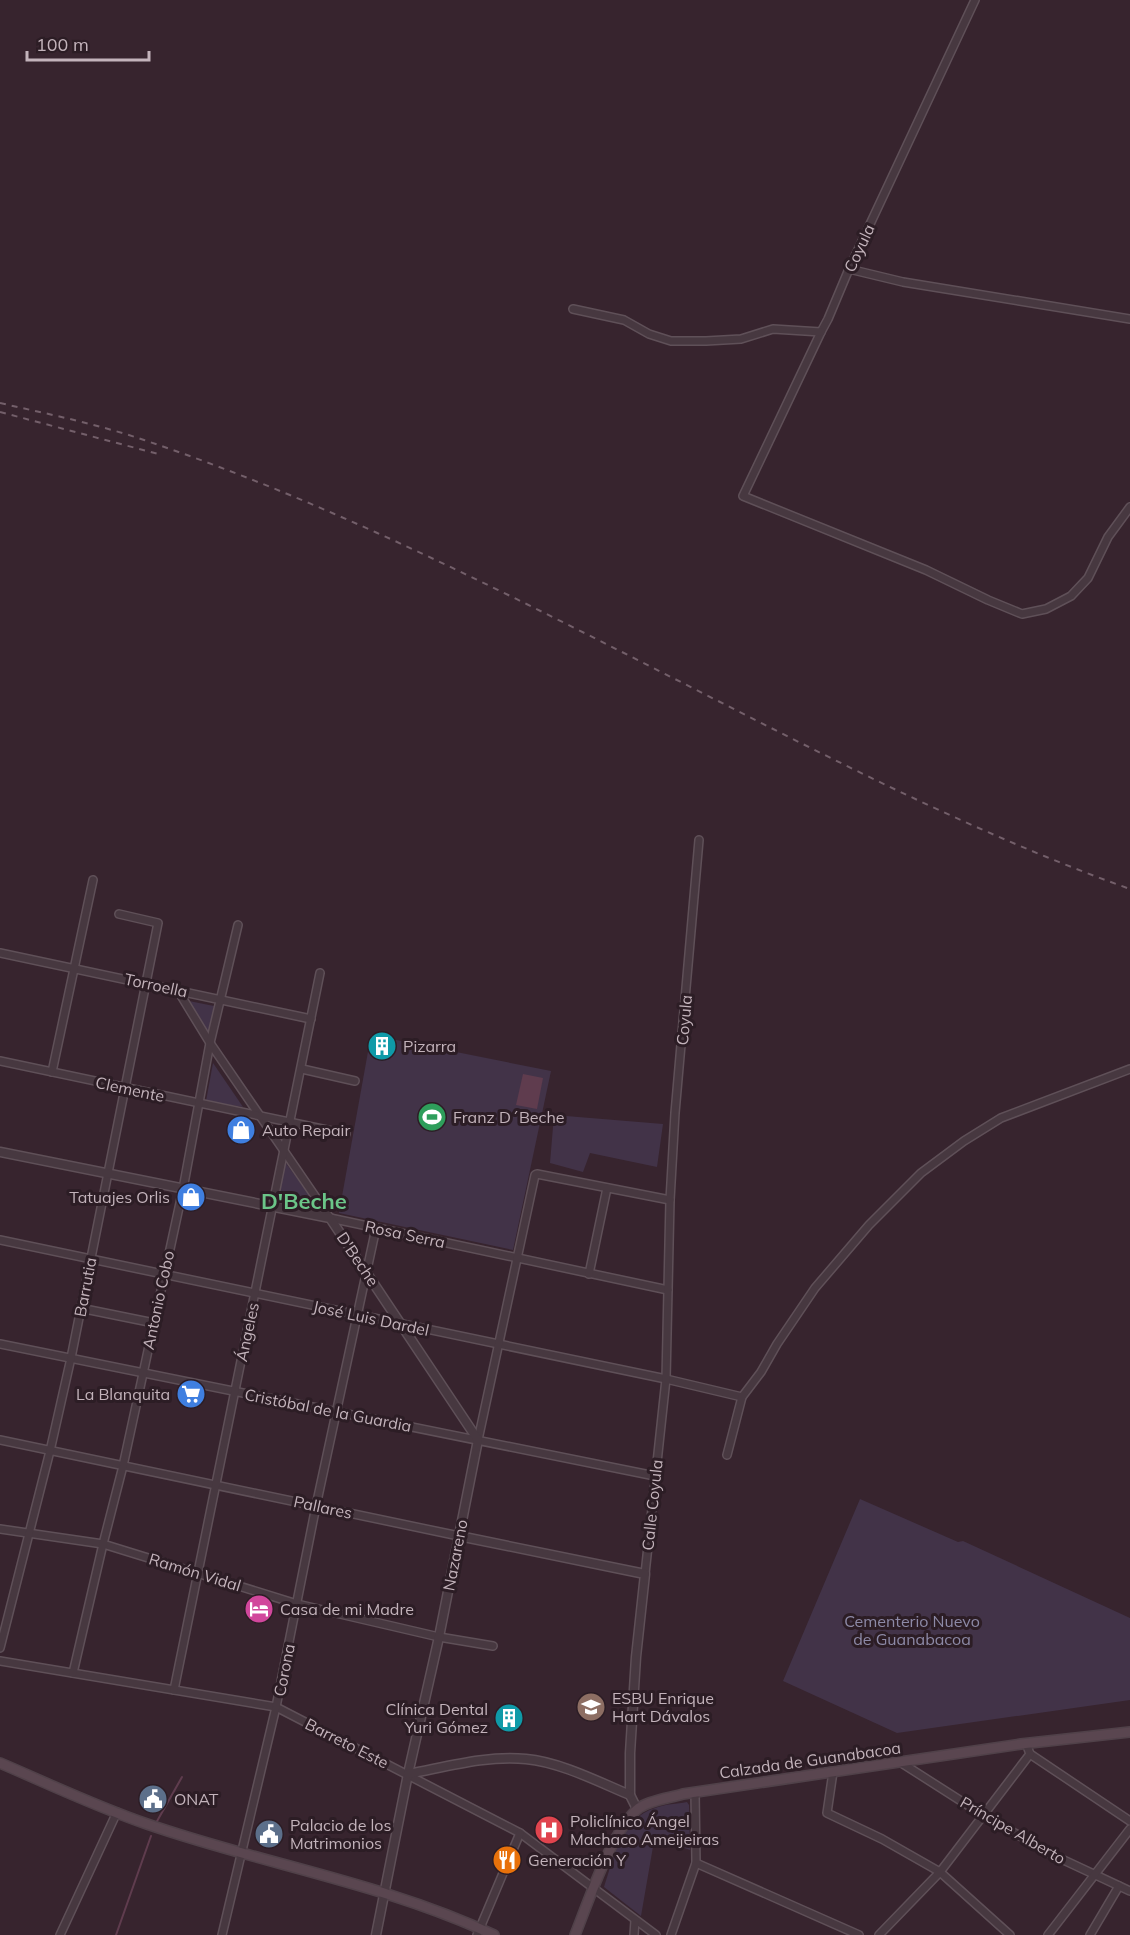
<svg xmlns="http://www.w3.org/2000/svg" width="1130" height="1935" font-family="Mulish,sans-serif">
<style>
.green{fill:#423348}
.water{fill:#5f3c4e}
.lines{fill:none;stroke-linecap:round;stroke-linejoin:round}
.stream{stroke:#5f3c4e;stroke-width:2}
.minor-casing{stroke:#5f5058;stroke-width:10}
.tertiary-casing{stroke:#5f5058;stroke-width:11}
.secondary-casing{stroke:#504149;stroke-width:12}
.minor{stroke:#473840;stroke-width:7}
.tertiary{stroke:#473840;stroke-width:8}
.secondary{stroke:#5a4650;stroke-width:9}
.rail{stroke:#735f6a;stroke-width:2;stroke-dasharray:6 6;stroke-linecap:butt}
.labels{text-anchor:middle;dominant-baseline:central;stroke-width:6;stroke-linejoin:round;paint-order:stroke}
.street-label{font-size:16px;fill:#c3b3bb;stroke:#2c1d25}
.poi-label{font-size:16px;fill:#c3b3bb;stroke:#2c1d25;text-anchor:start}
.park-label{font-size:16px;fill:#8d8aa7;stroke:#2c1d25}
.district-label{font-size:22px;font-weight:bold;fill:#6bc588;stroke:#2c1d25}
</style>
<rect width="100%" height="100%" fill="#37242e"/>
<g class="green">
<polygon points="184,1000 214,1006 208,1037"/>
<polygon points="371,1035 551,1071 513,1250 339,1213"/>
<polygon points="213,1063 243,1107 206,1101"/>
<polygon points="554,1115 663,1124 657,1167 590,1153 583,1172 550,1163"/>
<polygon points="285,1162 324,1215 276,1205"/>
<polygon points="860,1499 958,1542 963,1541 1130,1618 1130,1700 897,1733 783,1681"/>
<path d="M687,1802L689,1805L690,1850L676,1845L654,1841L641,1916L604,1887C614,1857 621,1819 655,1808C665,1804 677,1804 687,1802Z"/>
</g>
<polygon class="water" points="523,1074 543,1078 537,1109 516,1105"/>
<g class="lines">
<g class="stream">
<polyline points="156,1823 182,1777"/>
<polyline points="116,1935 151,1836"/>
</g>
<g class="minor-casing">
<g id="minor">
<polyline points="975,0 849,269 828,319 821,332 743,496 926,570 988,600 1022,614 1046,609 1071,596 1088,578 1108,537 1130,507"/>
<polyline points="849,269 903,282 1130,319"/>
<polyline points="573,309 624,320 649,334 671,341 706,341 741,339 773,329 821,332"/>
<polyline points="0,953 311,1019"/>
<polyline points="177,989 210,1043 330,1218 668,1290"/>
<polyline points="0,1061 346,1134"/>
<polyline points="302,1069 355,1081"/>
<polyline points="52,1072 93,880"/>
<polyline points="0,1240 666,1379 742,1397"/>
<polyline points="589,1274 607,1188"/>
<polyline points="80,1308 154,1323"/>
<polyline points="0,1344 655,1476"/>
<polyline points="0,1440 459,1536"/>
<polyline points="478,1440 535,1175 537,1174 670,1200"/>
<polyline points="727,1455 742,1397 761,1372 777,1344 815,1288 869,1225 921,1173 964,1141 1001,1118 1130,1069"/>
<polyline points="0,1529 103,1544 297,1604 439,1637 493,1646"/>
<polyline points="645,1574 666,1379 670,1200 675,1113 699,840"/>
<polyline points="0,1648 50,1451 71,1358 158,923 119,914"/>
<polyline points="0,1661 276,1707 520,1833 656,1935"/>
<polyline points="73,1673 103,1544 123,1466 183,1189 210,1043 238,925"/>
<polyline points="174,1690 320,973"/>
<polyline points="1030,1754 1130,1821"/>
<polyline points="900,1762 983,1815 1055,1856 1130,1891"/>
<polyline points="833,1772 827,1813 882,1839 940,1872 1010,1935"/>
<polyline points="696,1863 859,1935"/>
<polyline points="60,1935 117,1812"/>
<polyline points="222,1935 276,1707 316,1506 376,1228"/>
<polyline points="477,1935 520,1833"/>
<polyline points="634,1935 635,1920"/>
<polyline points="671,1935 696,1863 695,1792"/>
<polyline points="879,1935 940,1872 1030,1754 1026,1743"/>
<polyline points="1048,1935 1130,1829"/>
<polyline points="1090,1935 1119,1886"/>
</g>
</g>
<g class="tertiary-casing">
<g id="tertiary">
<polyline points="0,1152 330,1218 478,1440 439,1637 408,1774 376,1935"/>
<polyline points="459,1536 645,1574 636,1657 630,1753 630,1795 637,1809"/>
<path d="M408,1774C446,1767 487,1755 526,1759C560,1762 599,1782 630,1795"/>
</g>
</g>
<g class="secondary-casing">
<g id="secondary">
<path d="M0,1763C49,1784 97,1807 147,1824C262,1864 384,1883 494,1935"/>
<path d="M575,1935C588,1903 613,1827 639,1808C650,1800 670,1798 683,1794L1021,1744L1130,1732"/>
</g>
</g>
<use href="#minor" class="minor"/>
<use href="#tertiary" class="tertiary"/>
<use href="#secondary" class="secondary"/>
<g class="rail">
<path d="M0,403C48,414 97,424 144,440C346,508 535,608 724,704C857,772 990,839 1130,889"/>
<polyline points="0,412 162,455"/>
</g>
</g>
<defs>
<g id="building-disc" transform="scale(1.5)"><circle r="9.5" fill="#0f9aa8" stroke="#2c1d25"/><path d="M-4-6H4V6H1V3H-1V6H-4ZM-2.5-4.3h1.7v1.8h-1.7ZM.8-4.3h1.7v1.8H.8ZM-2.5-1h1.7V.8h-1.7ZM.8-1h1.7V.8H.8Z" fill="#fff"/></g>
<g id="stadium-disc" transform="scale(1.5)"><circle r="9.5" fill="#2e9e5b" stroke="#2c1d25"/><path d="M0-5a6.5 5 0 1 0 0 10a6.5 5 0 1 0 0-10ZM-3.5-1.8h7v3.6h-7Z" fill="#fff"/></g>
<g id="shop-disc" transform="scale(1.5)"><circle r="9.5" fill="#3f7fe0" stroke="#2c1d25"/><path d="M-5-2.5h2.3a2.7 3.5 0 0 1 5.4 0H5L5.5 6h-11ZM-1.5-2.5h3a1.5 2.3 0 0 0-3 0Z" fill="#fff"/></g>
<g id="supermarket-disc" transform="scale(1.5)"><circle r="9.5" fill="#3f7fe0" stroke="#2c1d25"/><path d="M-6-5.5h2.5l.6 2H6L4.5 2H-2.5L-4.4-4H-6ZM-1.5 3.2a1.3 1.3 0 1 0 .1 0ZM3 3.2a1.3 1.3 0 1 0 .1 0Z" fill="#fff"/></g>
<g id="hotel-disc" transform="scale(1.5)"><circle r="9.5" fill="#d1479c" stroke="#2c1d25"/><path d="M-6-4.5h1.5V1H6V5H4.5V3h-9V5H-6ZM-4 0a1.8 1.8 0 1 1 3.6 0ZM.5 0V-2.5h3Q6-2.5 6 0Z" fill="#fff"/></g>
<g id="school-disc" transform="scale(1.5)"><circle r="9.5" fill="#8d6e63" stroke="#2c1d25"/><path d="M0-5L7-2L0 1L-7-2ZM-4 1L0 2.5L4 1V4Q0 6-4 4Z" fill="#fff"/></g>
<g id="civic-disc" transform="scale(1.5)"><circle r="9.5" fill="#5c6f8a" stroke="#2c1d25"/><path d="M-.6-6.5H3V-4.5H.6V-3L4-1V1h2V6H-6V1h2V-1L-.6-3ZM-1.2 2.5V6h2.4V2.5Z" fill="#fff"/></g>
<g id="hospital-disc" transform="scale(1.5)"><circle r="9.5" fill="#e0444e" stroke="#2c1d25"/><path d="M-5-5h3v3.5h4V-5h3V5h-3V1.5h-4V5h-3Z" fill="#fff"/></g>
<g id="restaurant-disc" transform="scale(1.5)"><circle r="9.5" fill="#e8710a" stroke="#2c1d25"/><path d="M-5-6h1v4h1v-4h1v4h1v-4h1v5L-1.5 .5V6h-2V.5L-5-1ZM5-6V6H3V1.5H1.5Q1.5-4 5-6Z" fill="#fff"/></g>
</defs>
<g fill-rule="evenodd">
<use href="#building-disc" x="382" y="1046"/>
<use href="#stadium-disc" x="432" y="1117"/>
<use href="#shop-disc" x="241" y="1130"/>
<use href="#shop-disc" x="191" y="1197"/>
<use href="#supermarket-disc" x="191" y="1394"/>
<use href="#hotel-disc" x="259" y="1609"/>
<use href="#school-disc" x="591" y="1707"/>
<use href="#building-disc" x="509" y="1718"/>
<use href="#civic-disc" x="153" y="1799"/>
<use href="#hospital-disc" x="549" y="1830"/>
<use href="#civic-disc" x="269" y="1834"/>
<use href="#restaurant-disc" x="507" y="1860"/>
</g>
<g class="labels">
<g class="street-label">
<text transform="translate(859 248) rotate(-65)">Coyula</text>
<text transform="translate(156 985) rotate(12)">Torroella</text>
<text transform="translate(684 1020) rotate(-85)">Coyula</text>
<text transform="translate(130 1089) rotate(12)">Clemente</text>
<text transform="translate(405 1234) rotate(12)">Rosa Serra</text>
<text transform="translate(358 1259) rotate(56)">D'Beche</text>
<text transform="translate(85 1287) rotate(-79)">Barrutia</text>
<text transform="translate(158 1300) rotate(-78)">Antonio Cobo</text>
<text transform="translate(371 1318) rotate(12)">José Luis Dardel</text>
<text transform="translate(247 1332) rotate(-78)">Ángeles</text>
<text transform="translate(328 1410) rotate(11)">Cristóbal de la Guardia</text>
<text transform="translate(652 1505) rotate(-84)">Calle Coyula</text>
<text transform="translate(323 1507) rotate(12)">Pallares</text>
<text transform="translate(455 1555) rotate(-79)">Nazareno</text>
<text transform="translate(195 1572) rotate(17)">Ramón Vidal</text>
<text transform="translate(284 1670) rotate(-79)">Corona</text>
<text transform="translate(347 1743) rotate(27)">Barreto Este</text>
<text transform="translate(810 1760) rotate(-8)">Calzada de Guanabacoa</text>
<text transform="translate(1013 1830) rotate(30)">Príncipe Alberto</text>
</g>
<g class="poi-label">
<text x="403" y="1046">Pizarra</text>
<text x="453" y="1117">Franz D´Beche</text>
<text x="262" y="1130">Auto Repair</text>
<text x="170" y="1197" text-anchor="end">Tatuajes Orlis</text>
<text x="170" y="1394" text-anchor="end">La Blanquita</text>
<text x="280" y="1609">Casa de mi Madre</text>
<text x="612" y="1698">ESBU Enrique<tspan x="612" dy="18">Hart Dávalos</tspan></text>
<text x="488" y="1709" text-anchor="end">Clínica Dental<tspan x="488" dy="18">Yuri Gómez</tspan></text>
<text x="174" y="1799">ONAT</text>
<text x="570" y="1821">Policlínico Ángel<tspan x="570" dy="18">Machaco Ameijeiras</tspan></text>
<text x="290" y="1825">Palacio de los<tspan x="290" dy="18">Matrimonios</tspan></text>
<text x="528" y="1860">Generación Y</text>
</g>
<g class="park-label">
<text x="912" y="1621">Cementerio Nuevo<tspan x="912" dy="18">de Guanabacoa</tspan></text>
</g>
<g class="district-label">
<text x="304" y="1201">D'Beche</text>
</g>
</g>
<path d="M27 51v9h122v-9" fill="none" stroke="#c3b3bb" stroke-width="3"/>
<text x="36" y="51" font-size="18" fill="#c3b3bb" stroke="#2c1d25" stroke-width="4.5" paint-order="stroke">100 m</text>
</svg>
